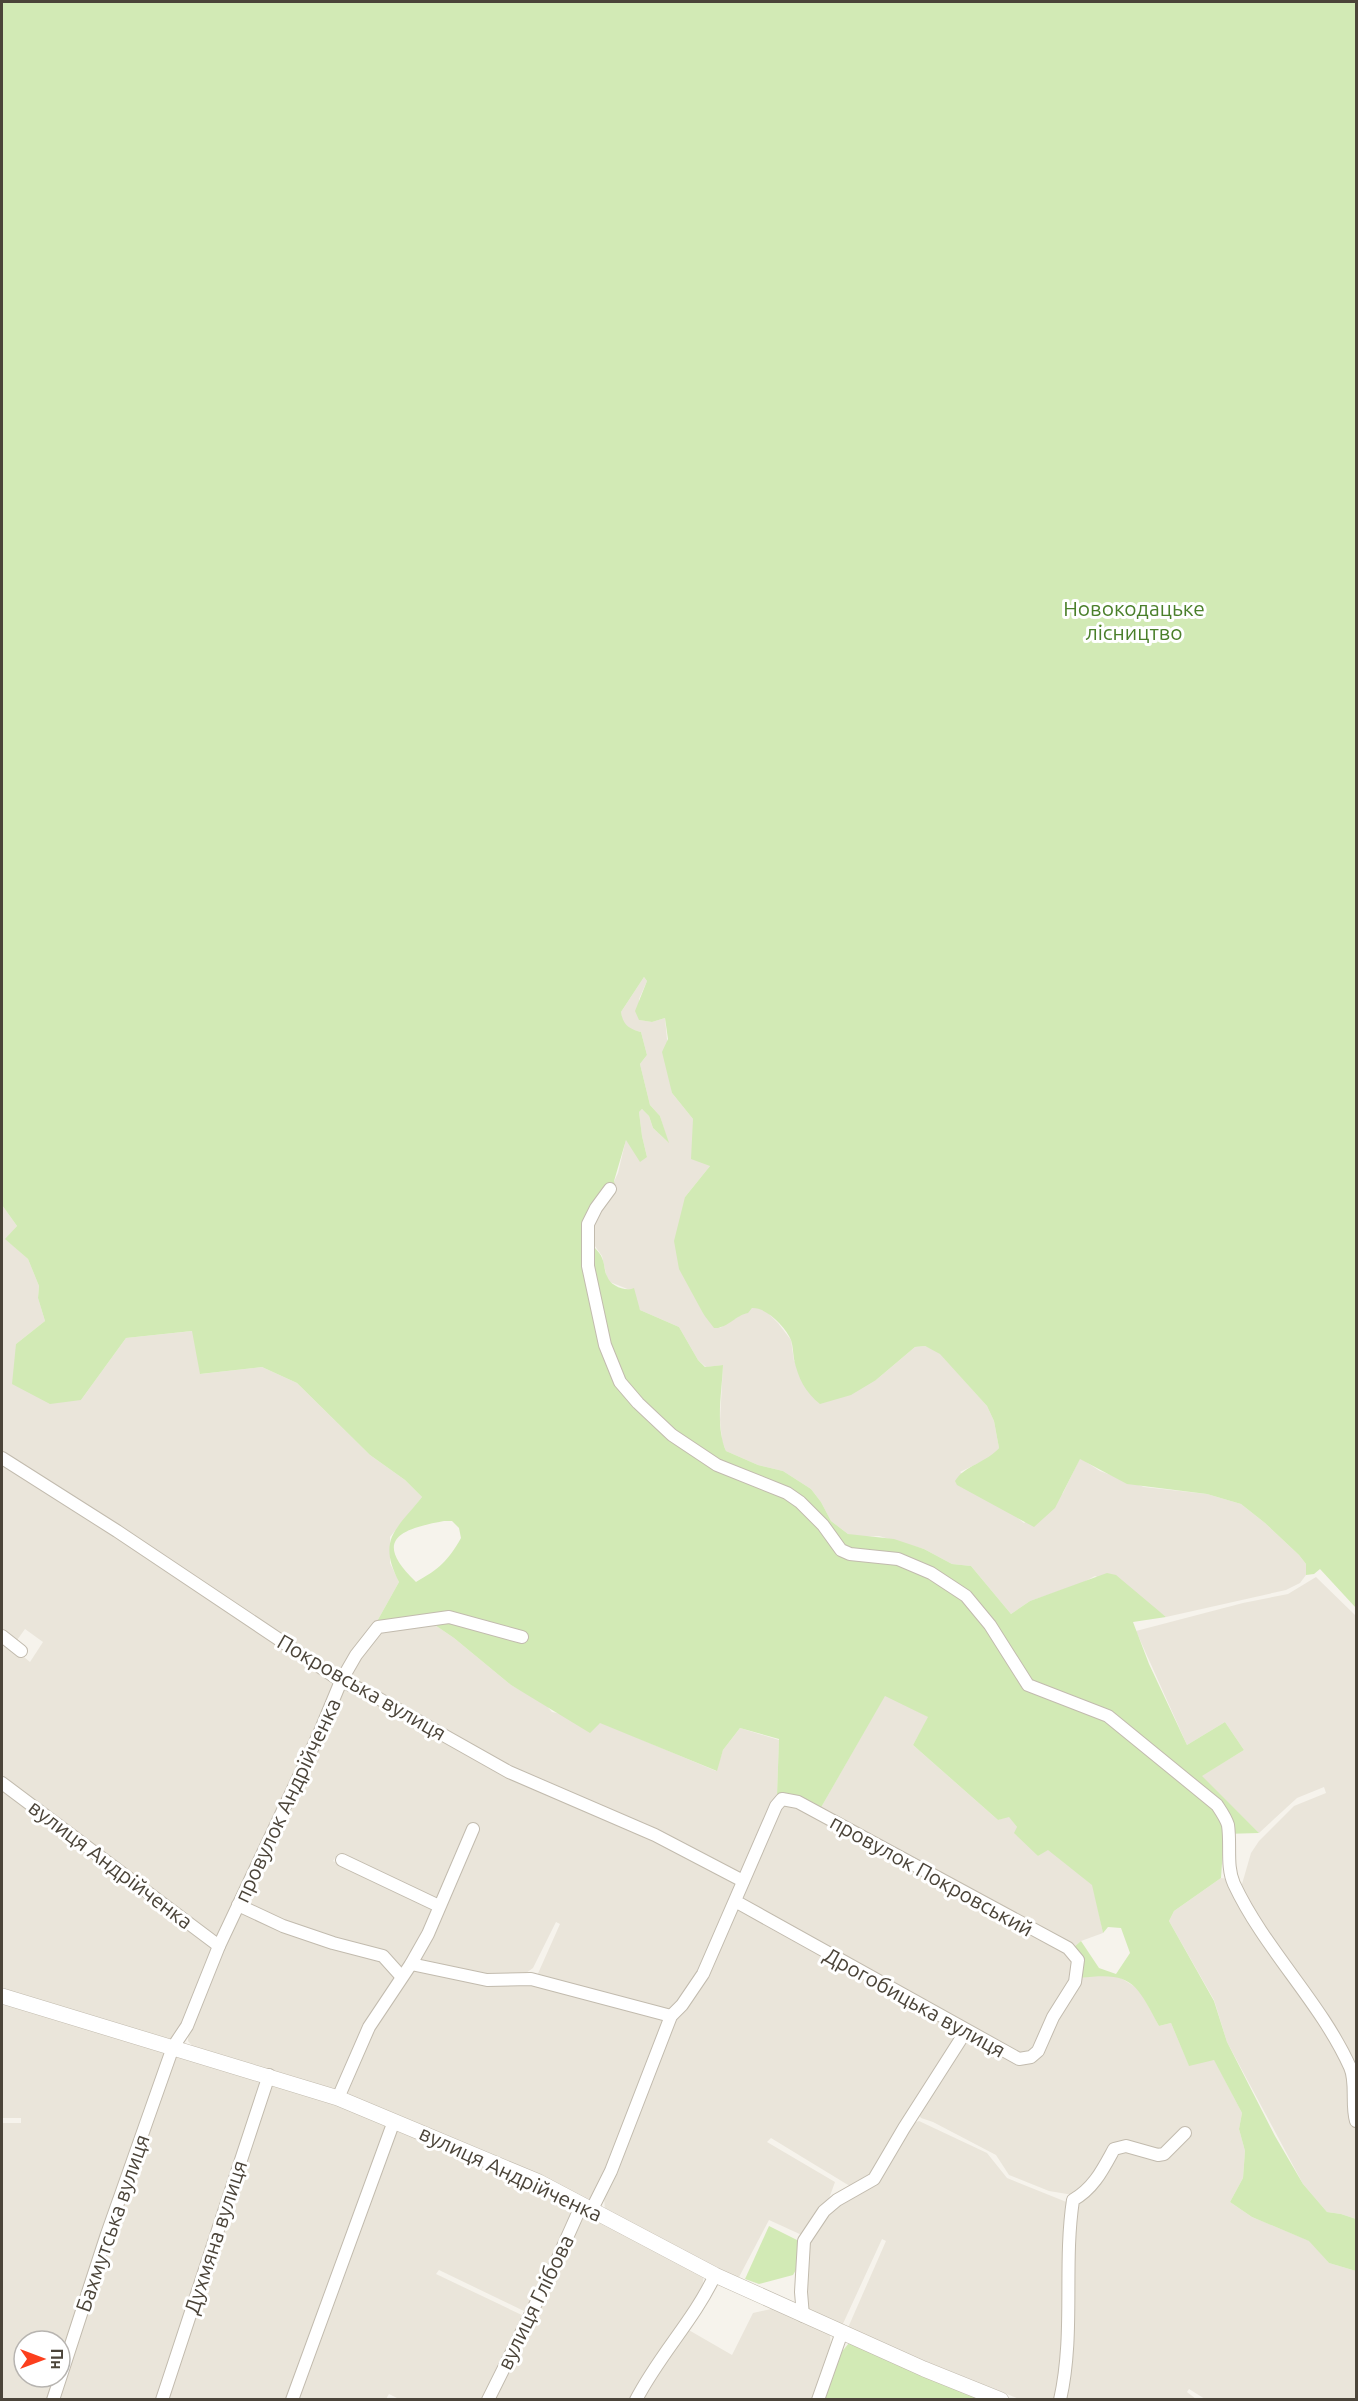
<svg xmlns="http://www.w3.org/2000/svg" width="1358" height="2401" font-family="Ubuntu,sans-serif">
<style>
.residential{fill:#eae5da}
.green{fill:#d2eab5;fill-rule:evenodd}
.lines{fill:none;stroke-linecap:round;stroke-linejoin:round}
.minor-casing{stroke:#c2bbae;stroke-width:14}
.tertiary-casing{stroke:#c2bbae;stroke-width:16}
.minor{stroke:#fff;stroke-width:12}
.tertiary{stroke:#fff;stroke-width:15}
.labels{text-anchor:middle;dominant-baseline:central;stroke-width:6;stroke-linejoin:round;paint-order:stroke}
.park-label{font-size:21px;fill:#4a7f2a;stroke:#fff}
.street-label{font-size:21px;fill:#4b4439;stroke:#fff}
</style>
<rect width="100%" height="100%" fill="#f6f3ec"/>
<g class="residential">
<polygon points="644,977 647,981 639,999 639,1020 652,1022 665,1018 672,1093 693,1119 710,1166 685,1197 700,1306 704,1315 720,1328 752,1308 757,1307 767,1312 778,1323 791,1340 794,1361 876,1380 915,1347 925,1346 940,1353 987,1406 994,1421 999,1448 993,1456 960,1472 1024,1523 1063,1493 1080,1458 1100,1471 1144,1487 1207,1494 1241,1504 1265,1523 1299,1555 1306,1564 1306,1575 1300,1583 1286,1590 1166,1617 1136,1594 1095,1576 1082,1583 1030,1601 1011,1614 971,1566 952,1564 924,1549 879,1536 858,1537 848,1534 831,1521 821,1502 811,1489 783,1471 758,1465 726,1451 722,1441 720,1420 723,1365 706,1367 698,1360 679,1327 640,1310 630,1290 610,1282 607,1278 602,1256 590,1239 590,1233 618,1173 626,1139 647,1157 642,1136 639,1112 642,1109 649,1116 653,1128 668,1142 660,1116 650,1105 640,1064 647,1055 641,1032 629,1029 622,1020 621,1012"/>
<polygon points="2,1205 17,1226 6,1239 28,1259 39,1286 38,1298 45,1321 16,1344 81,1400 126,1338 193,1331 201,1374 262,1367 297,1383 370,1455 405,1480 422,1497 390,1537 390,1563 399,1582 375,1625 340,1677 2,1455"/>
<polygon points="2,1460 329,1677 333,1685 332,1696 221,1937 214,1941 2,1781 2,1639 30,1662 43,1642 25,1629 15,1643 2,1632"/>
<polygon points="1316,1577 1356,1616 1356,2102 1354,2069 1240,1891 1251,1853 1259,1841 1294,1806 1326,1793 1324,1787 1297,1798 1259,1833 1201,1776 1244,1750 1225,1722 1187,1745 1136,1631 1243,1603 1288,1594"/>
<polygon points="429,1621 454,1638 511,1685 545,1704 552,1712 600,1722 716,1771 723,1750 740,1728 779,1740 777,1795 742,1876 550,1787 345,1678 379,1629"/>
<polygon points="350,1687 504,1772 654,1836 739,1884 701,1973 680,2004 672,2012 547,1983 536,1978 560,1924 556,1922 533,1968 519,1978 486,1978 429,1966 415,1961 431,1936 447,1893 477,1828 472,1825 441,1896 435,1900 337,1855 333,1861 432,1905 434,1915 402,1971 385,1955 333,1941 283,1923 248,1908 247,1899 280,1823 342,1689"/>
<polygon points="885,1695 929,1717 913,1745 998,1820 1009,1816 1038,1856 1048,1849 1093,1885 1103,1933 1081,1941 1074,1947 819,1811"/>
<polygon points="2,1788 212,1944 214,1952 184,2028 172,2041 2,1991"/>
<polygon points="790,1802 1072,1954 1076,1969 1027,2058 738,1900 781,1804"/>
<polygon points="1221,1878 1229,1879 1349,2071 1351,2112 1356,2130 1356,2219 1341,2214 1327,2212 1303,2184 1227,2042 1214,2000 1169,1921 1174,1911"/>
<polygon points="735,1906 961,2031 871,2178 853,2188 771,2138 767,2142 835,2182 827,2204 804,2236 769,2220 738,2279 605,2210 604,2198 672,2020"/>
<polygon points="241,1908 373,1955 390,1968 395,1980 337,2088 331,2091 194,2048 188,2041 189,2026"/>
<polygon points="419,1969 532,1983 666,2017 601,2185 588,2202 349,2098 347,2084 371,2028 408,1971"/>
<polygon points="1099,1975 1116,1975 1140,1990 1159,2026 1171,2023 1189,2065 1214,2059 1242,2113 1239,2129 1245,2151 1243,2178 1230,2202 1252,2217 1310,2241 1329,2263 1356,2271 1356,2399 1205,2399 1189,2389 1187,2392 1196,2399 1061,2399 1067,2369 1071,2226 1074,2203 1085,2195 1100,2177 1115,2151 1125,2147 1158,2156 1165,2155 1188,2132 1186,2131 1162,2152 1158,2153 1126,2144 1113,2148 1097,2176 1084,2191 1073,2195 1049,2191 1009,2175 996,2155 933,2122 921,2118 918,2113 958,2046 968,2035 1018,2062 1032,2061 1041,2052 1055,2019 1080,1978"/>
<polygon points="2,2001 164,2049 166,2058 60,2368 60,2341 24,2341 24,2377 57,2377 49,2399 2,2399 2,2201 3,2197 2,2197 2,2123 21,2123 21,2118 2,2118"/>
<polygon points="180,2054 259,2076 260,2092 159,2399 57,2400 171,2059"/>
<polygon points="276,2082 388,2122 289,2399 164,2400 265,2094"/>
<polygon points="919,2121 987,2153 1007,2178 1069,2203 1063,2369 1054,2399 1019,2399 847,2330 886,2241 882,2239 841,2328 805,2311 808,2242 825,2213 876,2180 908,2125"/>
<polygon points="400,2128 576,2205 528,2313 439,2270 436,2274 526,2317 486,2399 399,2399 389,2394 386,2399 294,2400 392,2135"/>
<polygon points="588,2212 704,2274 701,2296 633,2399 492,2400 580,2216"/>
<polygon points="776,2308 830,2333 831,2352 815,2399 639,2400 687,2329 732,2355 753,2313"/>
</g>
<g class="green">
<path d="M2,2H1356V1608L1320,1569L1314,1574L1306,1575V1564L1299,1555L1265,1523L1241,1504L1207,1494L1127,1484L1080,1459L1055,1508L1034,1527L957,1485L955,1481C965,1465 986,1463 999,1448L994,1421L987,1406L940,1354L925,1346L915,1347L876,1380L851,1395L820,1404C805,1392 798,1378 794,1359C793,1353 793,1346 791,1340C786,1327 766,1307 752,1308L748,1313C736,1315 727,1329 714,1328L704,1315L679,1269L674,1241L685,1197L710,1166L691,1159L693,1119L672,1093L662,1052L668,1039L665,1018L652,1022L639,1020L635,1011L647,981L644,977L621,1012C623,1025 629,1029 641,1032L647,1055L640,1064L650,1105L660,1116L669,1143L653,1128L649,1116L642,1109L639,1112L642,1136L647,1157L640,1162L626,1140L614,1181L616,1190C603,1199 587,1222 590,1238C591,1247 600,1251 602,1258C605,1264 604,1271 607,1276C610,1286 626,1292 634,1288L640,1310L679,1327L698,1360L705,1367L723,1365C722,1392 715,1426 726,1451L758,1465L783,1471L811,1489L821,1502L831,1521L848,1534L894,1539L924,1549L952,1564L971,1566L1011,1614L1030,1601L1107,1573L1116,1575L1166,1617L1133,1622L1149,1664L1187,1745L1225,1722L1244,1750L1202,1776L1259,1833L1224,1834L1221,1878L1174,1911L1169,1921L1214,2001L1227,2042L1275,2136L1303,2184L1327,2212L1341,2214L1356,2219V2271L1329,2263L1309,2241L1252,2217L1230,2202L1243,2178L1245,2151L1239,2129L1242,2113L1214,2060L1189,2066L1171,2023L1159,2026C1136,1983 1132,1971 1080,1978L1084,1966L1074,1947L1081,1941L1099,1968L1116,1974L1130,1953L1121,1928L1108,1927L1103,1933L1092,1885L1048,1850L1038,1856L1014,1833L1017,1827L1009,1817L998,1820L913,1745L928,1717L885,1696L819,1811L797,1798L777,1795L779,1739L740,1728L723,1750L717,1771L600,1723L590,1733L511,1685L454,1638L429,1621L375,1625L399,1582C377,1539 396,1530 422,1497L405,1480L370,1455L297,1383L262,1367L200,1374L192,1331L126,1338L81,1400L50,1404L12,1384L16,1344L45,1321L38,1298L39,1286L28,1259L5,1239L17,1226L2,1205ZM444,1521H452L459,1528L461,1538C448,1561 439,1569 416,1582C372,1540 400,1529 444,1521Z"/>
<polygon points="769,2226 799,2241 800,2263 793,2275 759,2284 745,2279"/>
<polygon points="849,2343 982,2400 823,2400 840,2354"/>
</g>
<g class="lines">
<g class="minor-casing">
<g id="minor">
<path d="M610,1189L596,1208L588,1224V1266L605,1345L620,1382L638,1403L672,1435L717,1465L787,1493L800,1502L823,1525L841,1550L850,1554L898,1559L931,1573L966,1596L990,1625L1028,1685L1108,1716L1217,1805C1221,1811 1226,1818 1228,1825C1231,1845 1226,1866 1234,1884C1265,1950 1320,2001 1350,2067C1357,2082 1351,2104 1356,2121"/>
<polyline points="2,1458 117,1531 341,1681 367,1692 509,1772 655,1835 743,1881"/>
<polyline points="2,1636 21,1651"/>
<polyline points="2,1783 219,1946"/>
<polyline points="342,1860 439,1906"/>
<polyline points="238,1905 283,1926 333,1943 383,1956 401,1976"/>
<polyline points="411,1964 487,1980 531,1979 671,2016"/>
<polyline points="338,2098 369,2027 411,1964 428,1934 473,1829"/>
<polyline points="592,2209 611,2171 671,2016 682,2005 703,1974 776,1806 782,1799 798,1802 1068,1948 1078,1960 1075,1982 1053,2017 1038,2051 1031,2057 1019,2059 735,1901"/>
<polyline points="803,2316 801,2292 804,2241 824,2211 837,2200 874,2179 904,2128 966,2031"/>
<polyline points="53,2400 107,2234 173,2047 187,2026 219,1946 319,1734 341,1681 356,1655 378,1627 449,1617 522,1637"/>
<polyline points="162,2400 269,2075"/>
<polyline points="292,2400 394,2121"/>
<polyline points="488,2400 553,2269 582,2204"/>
<path d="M636,2400C659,2355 694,2320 715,2275"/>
<polyline points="818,2400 842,2332"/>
<path d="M1060,2400C1075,2334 1063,2266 1073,2200C1094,2188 1103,2169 1114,2149L1126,2146L1158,2155L1164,2154L1185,2133"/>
</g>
</g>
<g class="tertiary-casing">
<polyline id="tertiary" points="2,1996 338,2098 539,2182 715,2275 924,2369 1001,2400"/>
</g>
<use href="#minor" class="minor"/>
<use href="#tertiary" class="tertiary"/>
</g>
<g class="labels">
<g class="park-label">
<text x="1134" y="608">Новокодацьке<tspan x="1134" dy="24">лісництво</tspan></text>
</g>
<g class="street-label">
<text transform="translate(362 1687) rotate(30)">Покровська вулиця</text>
<text transform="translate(287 1800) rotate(-65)">провулок Андрійченка</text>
<text transform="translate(111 1864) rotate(37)">вулиця Андрійченка</text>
<text transform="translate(932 1875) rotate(29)">провулок Покровський</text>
<text transform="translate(915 2002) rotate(29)">Дрогобицька вулиця</text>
<text transform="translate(511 2173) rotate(25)">вулиця Андрійченка</text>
<text transform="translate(112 2223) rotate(-71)">Бахмутська вулиця</text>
<text transform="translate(215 2237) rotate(-72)">Духмяна вулиця</text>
<text transform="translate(535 2302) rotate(-64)">вулиця Глібова</text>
</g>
</g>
<rect width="1358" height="2401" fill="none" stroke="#4b4439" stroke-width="6"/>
<g transform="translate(42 2359) rotate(90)"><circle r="28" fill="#ffffff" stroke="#b7b4b0" stroke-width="1.5"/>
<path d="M0-4.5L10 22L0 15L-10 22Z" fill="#fc3f1d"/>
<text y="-9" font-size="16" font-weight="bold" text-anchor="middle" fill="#4b4439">Пн</text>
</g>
</svg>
